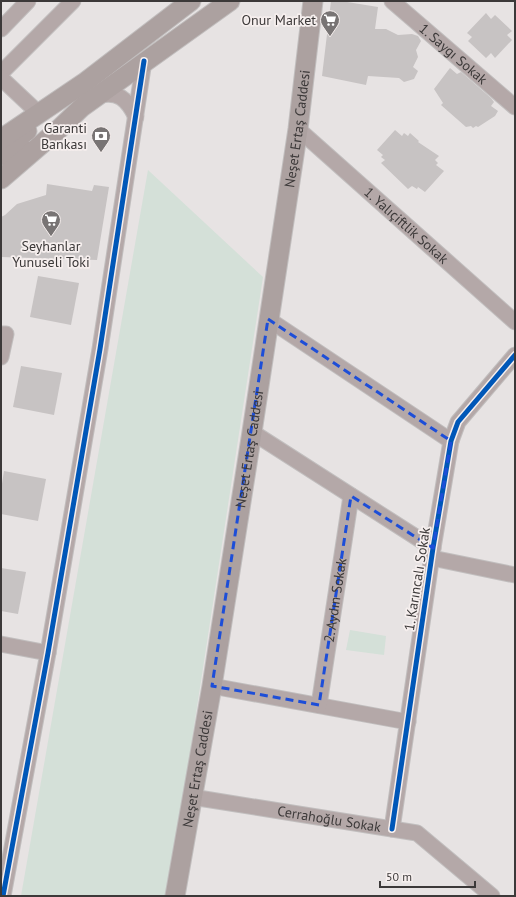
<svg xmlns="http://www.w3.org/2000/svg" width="516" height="897" font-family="'PT Sans',sans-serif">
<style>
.green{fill:#d4e0d8}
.building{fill:#c7c3c3}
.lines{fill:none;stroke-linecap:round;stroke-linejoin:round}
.minor-casing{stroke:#c1bebe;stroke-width:17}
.major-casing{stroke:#c1bebe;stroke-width:21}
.minor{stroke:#b4a8a8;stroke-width:15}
.major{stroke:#aca1a0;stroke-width:19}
.cycleway-casing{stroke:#f6efee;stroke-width:8}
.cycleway{stroke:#0057b8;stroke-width:5}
.marked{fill:none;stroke:#1d4ed8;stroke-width:3;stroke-dasharray:8 5;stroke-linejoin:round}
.labels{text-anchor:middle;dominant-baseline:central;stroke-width:3.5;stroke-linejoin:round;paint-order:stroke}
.poi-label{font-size:14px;fill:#3c3939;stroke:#f6efee;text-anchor:end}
.street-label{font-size:14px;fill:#3c3939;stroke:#f6efee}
</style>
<rect width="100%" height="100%" fill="#e7e3e3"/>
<g class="green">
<polygon points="148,170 263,277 168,896 21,896"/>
<polygon points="350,630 386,636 384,655 346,650"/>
</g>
<g class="building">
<polygon points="331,1 341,1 378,7 375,29 386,29 398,35 412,34 418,36 421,41 416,50 418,57 413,67 418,71 414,79 404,82 399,78 368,76 366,85 322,76"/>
<polygon points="486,13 491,19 495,15 512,31 507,35 512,40 495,58 491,53 486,58 468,41 472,37 467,33"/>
<polygon points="450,68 457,74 461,72 491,98 494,102 491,106 498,111 495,116 478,127 476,126 473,128 471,126 466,127 441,105 443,103 434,89"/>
<polygon points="395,130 402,136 404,133 408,136 410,133 419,141 418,142 439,156 435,160 438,163 436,165 444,171 425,192 418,187 417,189 412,186 408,189 381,163 385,160 381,157 383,155 377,150"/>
<polygon points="47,184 92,191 94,185 109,187 97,260 1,257 1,217 5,215 17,204 46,195"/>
<polygon points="38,276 79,283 71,325 30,317"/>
<polygon points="21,366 62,373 54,415 13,407"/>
<polygon points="4,471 46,479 38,521 1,514 1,490"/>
<polygon points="1,568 26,572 18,614 1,611"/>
</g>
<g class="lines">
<g class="minor-casing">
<g id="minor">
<path id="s1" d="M392,1L515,107"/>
<polyline points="1,29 28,1"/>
<polyline points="1,73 73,1"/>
<polyline points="1,78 34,109"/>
<path d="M97,96C118,90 127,99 136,117"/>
<path id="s2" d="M298,129L515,322"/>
<polyline points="268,319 451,441"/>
<polyline points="1,334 6,334 1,357"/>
<polyline points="252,432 433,548"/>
<polyline points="432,558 515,575"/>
<polyline points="1,644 48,653"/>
<polyline points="212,686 408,722"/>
<path id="s3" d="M319,705L351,496"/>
<path id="s4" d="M192,797L417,833L492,896"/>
<polyline points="392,829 433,548 451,441 458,422 515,355"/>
<polyline points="3,896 48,653 100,349 144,61"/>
</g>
</g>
<g class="major-casing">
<g id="major">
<path d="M27,131L14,141L6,156C17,158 21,153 31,151"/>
<polyline points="1,139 84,83 191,1"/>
<polyline points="1,179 59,129 82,107 230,1"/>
<path id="s5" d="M175,896L212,686L252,432L298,129L313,1"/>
</g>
</g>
<use href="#minor" class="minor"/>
<use href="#major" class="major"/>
<g class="cycleway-casing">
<g id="cycleway">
<polyline points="392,829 433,548 451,441 458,422 515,355"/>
<polyline points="3,896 48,653 100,349 144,61"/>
</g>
</g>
<use href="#cycleway" class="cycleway"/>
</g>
<path class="marked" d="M268,319L451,441L433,548L351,496L319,705L212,686Z"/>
<defs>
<g id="supermarket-pin" transform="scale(1)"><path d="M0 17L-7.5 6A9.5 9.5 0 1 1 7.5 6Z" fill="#787474" stroke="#f6efee"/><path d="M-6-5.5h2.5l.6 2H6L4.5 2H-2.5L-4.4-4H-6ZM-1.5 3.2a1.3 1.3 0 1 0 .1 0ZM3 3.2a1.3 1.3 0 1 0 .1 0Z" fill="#fff"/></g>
<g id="bank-pin" transform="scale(1)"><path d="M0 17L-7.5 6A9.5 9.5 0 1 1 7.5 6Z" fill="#787474" stroke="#f6efee"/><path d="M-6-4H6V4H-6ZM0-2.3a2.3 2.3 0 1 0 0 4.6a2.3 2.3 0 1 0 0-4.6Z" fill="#fff"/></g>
</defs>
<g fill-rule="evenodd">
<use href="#supermarket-pin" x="330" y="20"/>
<use href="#bank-pin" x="101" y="136"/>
<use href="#supermarket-pin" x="51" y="220"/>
</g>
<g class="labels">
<g class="poi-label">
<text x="316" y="20">Onur Market</text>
<text x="87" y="128">Garanti<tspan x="87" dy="16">Bankası</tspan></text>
<text x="51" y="246" text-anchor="middle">Seyhanlar<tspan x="51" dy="16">Yunuseli Toki</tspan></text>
</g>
<g class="street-label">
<text stroke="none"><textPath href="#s1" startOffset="81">1. Saygı Sokak</textPath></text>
<text stroke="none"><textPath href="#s5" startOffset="777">Neşet Ertaş Caddesi</textPath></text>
<text stroke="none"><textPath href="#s2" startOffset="145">1. Yalıçiftlik Sokak</textPath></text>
<text stroke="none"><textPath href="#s5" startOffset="453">Neşet Ertaş Caddesi</textPath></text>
<text transform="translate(417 579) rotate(-81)">1. Karıncalı Sokak</text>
<text stroke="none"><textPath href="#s3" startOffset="106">2. Aydın Sokak</textPath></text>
<text stroke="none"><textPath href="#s5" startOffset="129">Neşet Ertaş Caddesi</textPath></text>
<text stroke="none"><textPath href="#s4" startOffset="139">Cerrahoğlu Sokak</textPath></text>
</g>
</g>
<rect width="516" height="897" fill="none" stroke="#3c3939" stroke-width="4"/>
<path d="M380 881v6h95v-6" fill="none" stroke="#3c3939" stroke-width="2"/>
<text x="386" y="881" font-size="12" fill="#3c3939" stroke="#f6efee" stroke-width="3" paint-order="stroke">50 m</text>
</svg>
